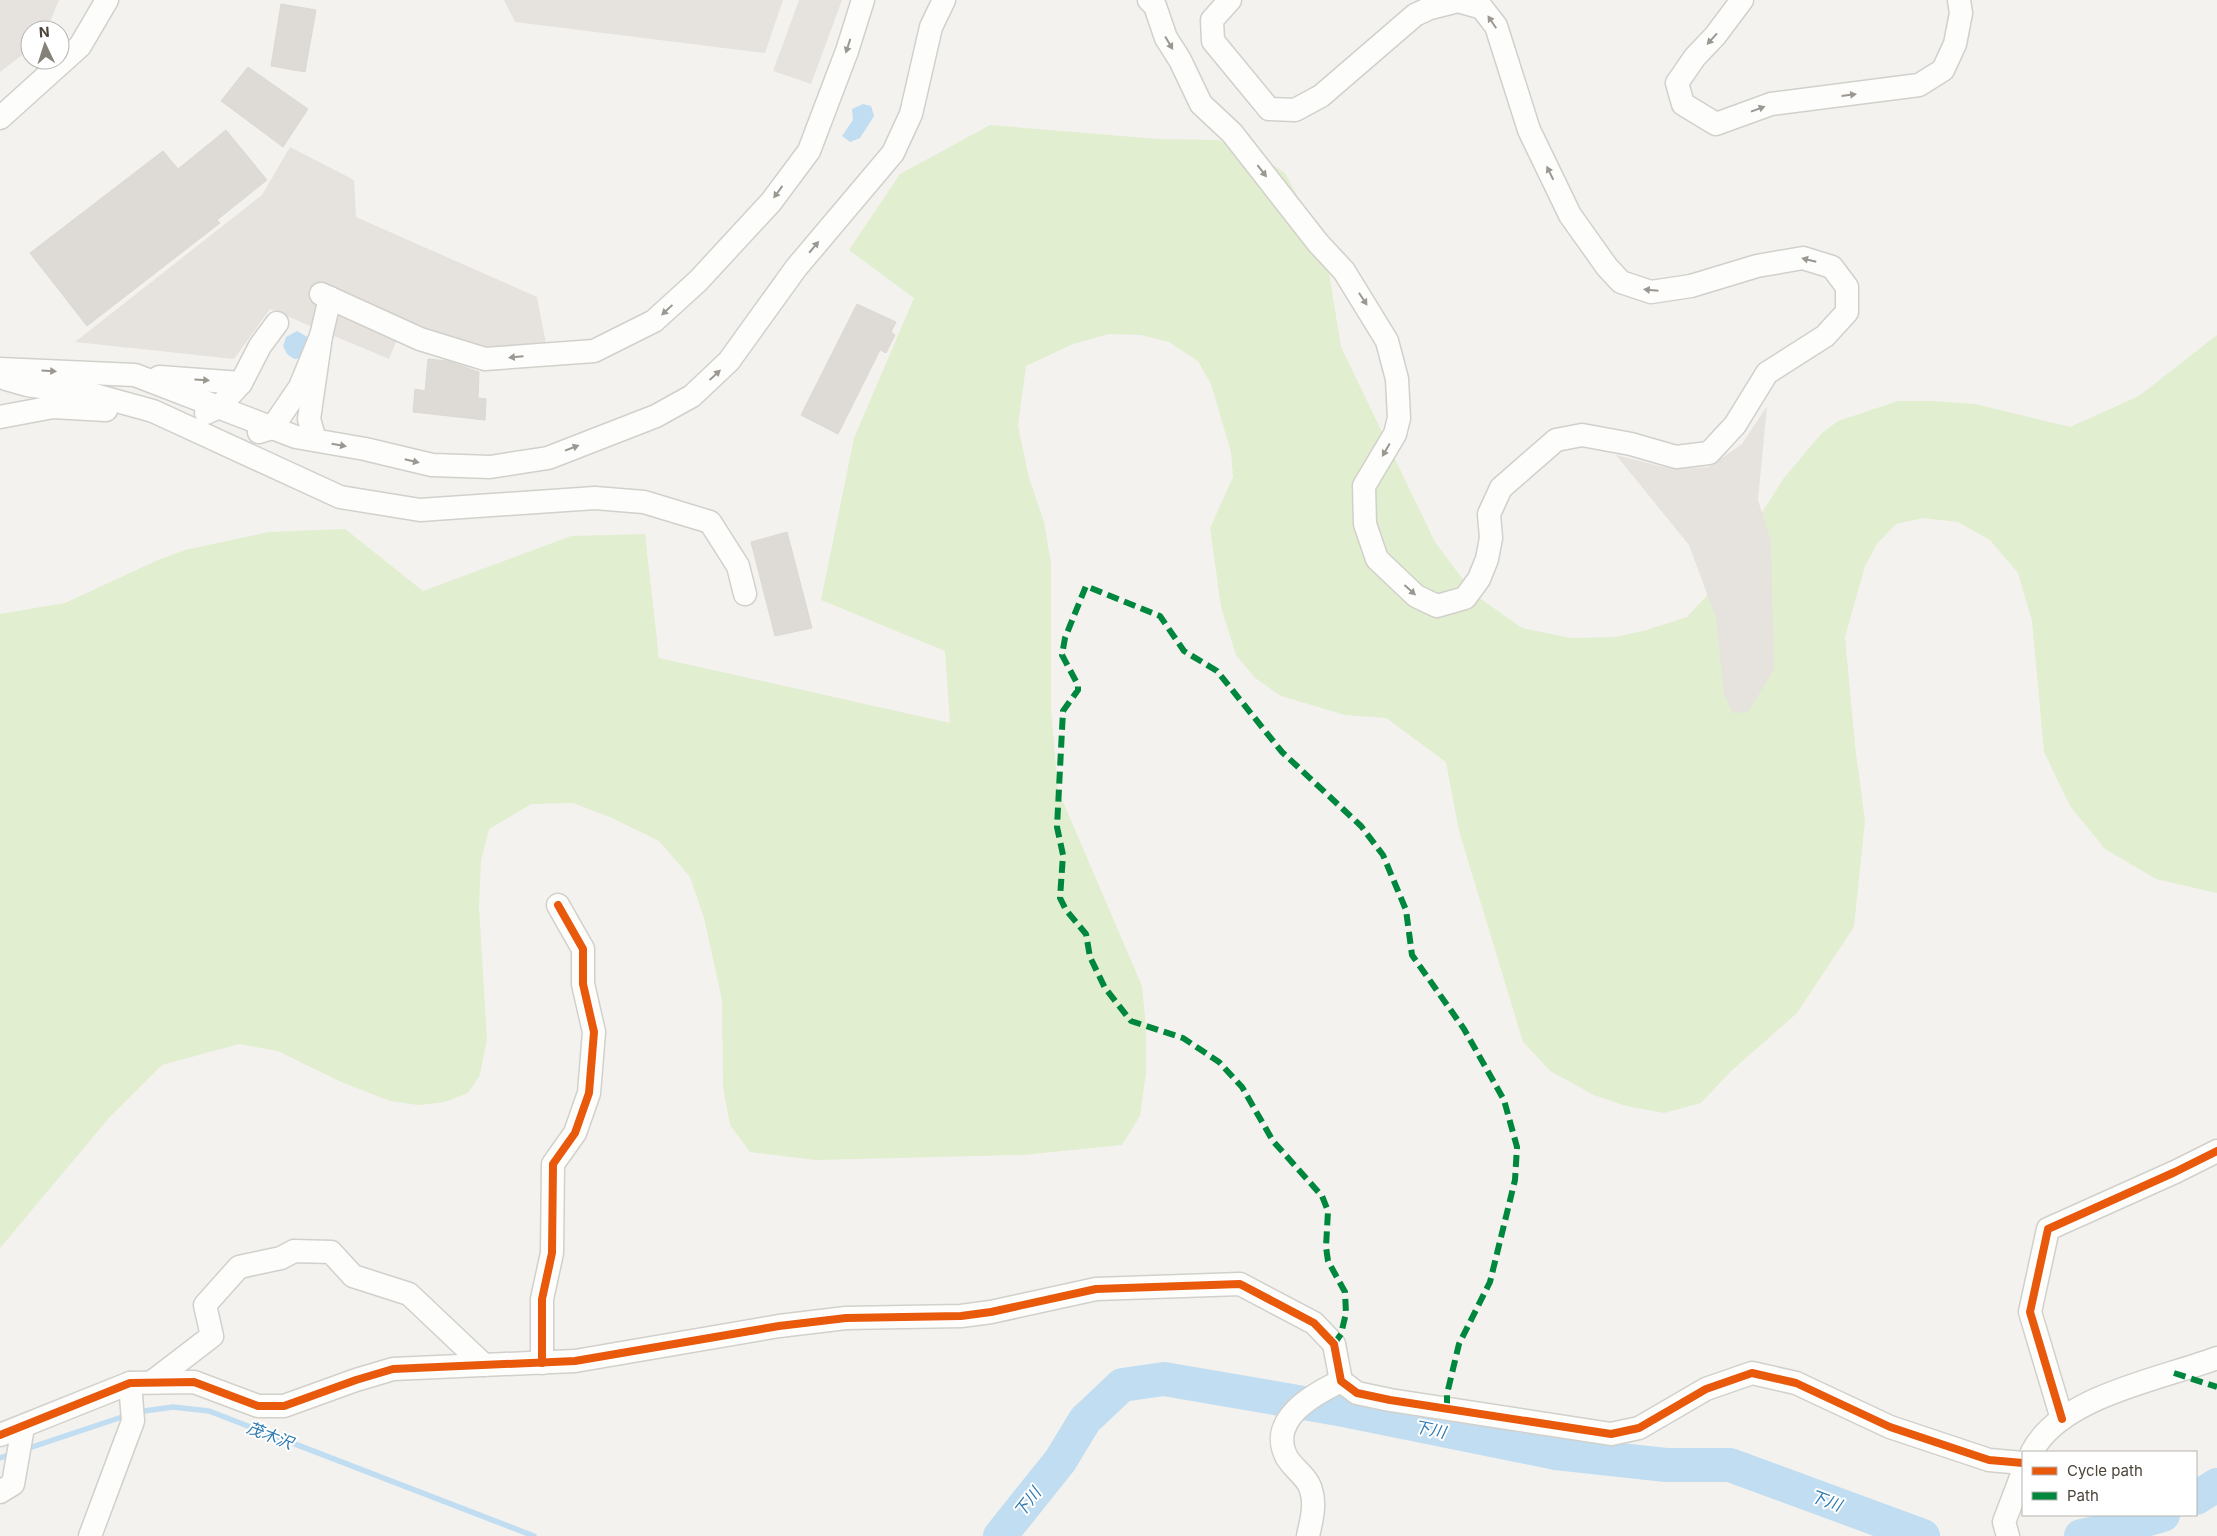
<svg xmlns="http://www.w3.org/2000/svg" width="2217" height="1536" font-family="Inter,'Noto Sans JP',sans-serif">
<style>
.green{fill:#e1eecf}
.parking{fill:#e6e3df}
.water{fill:#c0ddf1}
.lines{fill:none;stroke-linecap:round;stroke-linejoin:round}
.stream{stroke:#c0ddf1;stroke-width:5.5}
.river{stroke:#c0ddf1;stroke-width:34}
.building{fill:#dedbd6;stroke:#dcd9d4}
.minor-casing{stroke:#d2d0cb;stroke-width:25}
.minor{stroke:#fdfdfc;stroke-width:22}
.quiet{stroke:#00873e;stroke-width:6;stroke-dasharray:12 6;stroke-linecap:butt}
.cycleway-casing{stroke:#fff;stroke-width:11}
.cycleway{stroke:#e8590c;stroke-width:8}
.oneway{fill:#9b9791}
.labels{text-anchor:middle;dominant-baseline:central;stroke-width:4;stroke-linejoin:round;paint-order:stroke}
.water-label{font-size:16px;font-style:italic;fill:#2e7ab2;stroke:#fff}
</style>
<rect width="100%" height="100%" fill="#f4f2ee"/>
<polygon class="green" points="990,125 1158,139 1217,140 1256,154 1285,173 1325,247 1341,347 1435,542 1474,594 1522,628 1571,638 1616,637 1643,631 1687,617 1712,590 1784,478 1822,433 1838,421 1898,401 1933,401 1975,404 2070,427 2139,396 2217,335 2217,893 2156,879 2105,849 2070,806 2044,752 2032,621 2018,573 1990,540 1958,522 1923,518 1896,524 1877,544 1865,566 1845,637 1855,745 1865,821 1854,927 1797,1013 1730,1072 1701,1103 1664,1113 1626,1106 1594,1095 1550,1071 1523,1042 1459,831 1446,762 1386,718 1345,715 1281,696 1255,678 1236,655 1221,607 1210,528 1233,477 1231,452 1211,384 1198,361 1169,342 1141,335 1109,334 1073,344 1026,366 1018,426 1029,478 1044,522 1051,563 1051,710 1058,790 1142,986 1146,1028 1146,1073 1140,1116 1122,1145 1023,1155 816,1160 750,1152 730,1125 723,1087 722,1000 704,918 690,877 659,841 612,818 573,803 531,804 489,829 481,861 479,907 487,1039 480,1075 468,1093 445,1102 418,1105 390,1101 339,1081 278,1051 239,1044 162,1065 108,1119 0,1248 0,614 65,603 158,560 185,550 269,532 345,529 423,591 571,536 645,534 659,658 950,723 945,651 821,600 854,438 914,298 849,250 900,174"/>
<g class="parking">
<polygon points="0,0 59,0 47,29 30,30 30,49 0,72"/>
<polygon points="504,0 783,0 765,53 515,22"/>
<polygon points="799,0 842,0 811,84 773,71"/>
<polygon points="290,147 354,180 356,217 537,297 547,349 489,354 405,320 389,359 270,309 234,359 75,342 262,195"/>
<polygon points="1767,406 1758,500 1771,541 1774,669 1748,712 1733,713 1724,694 1716,618 1689,545 1616,455 1672,469 1709,467 1742,444"/>
</g>
<g class="water">
<polygon points="863,104 871,106 874,116 860,138 850,142 842,136 853,120 852,109"/>
<polygon points="297,331 309,338 303,358 294,359 287,354 283,346 286,337"/>
</g>
<g class="lines">
<g class="stream">
<polyline points="137,1412 173,1407 209,1411 534,1536"/>
<polyline points="23,1450 128,1415"/>
<polyline points="0,1458 12,1454"/>
</g>
<g class="river">
<polyline points="2196,1498 2217,1485"/>
<polyline points="1000,1536 1060,1461 1085,1420 1122,1385 1164,1379 1344,1410 1556,1453 1666,1465 1730,1465 1923,1536"/>
<polyline points="2081,1536 2117,1528 2163,1515"/>
</g>
</g>
<g class="building">
<polygon points="281,4 316,10 305,72 271,66"/>
<polygon points="248,67 308,109 283,147 221,101"/>
<polygon points="226,130 267,180 217,220 220,223 87,326 30,253 163,151 178,169"/>
<polygon points="857,304 896,322 891,332 895,335 886,353 880,350 838,434 801,415"/>
<polygon points="428,359 448,361 479,372 478,398 486,399 485,420 413,412 415,389 425,391"/>
<polygon points="787,532 812,628 775,636 751,542"/>
</g>
<g class="lines">
<g class="minor-casing">
<g id="minor">
<polyline points="1149,0 1155,6 1166,38 1180,60 1201,104 1232,133 1318,243 1344,271 1387,341 1397,379 1399,418 1395,434 1364,486 1365,524 1377,559 1416,596 1437,606 1465,598 1479,579 1487,559 1491,538 1489,514 1501,488 1556,440 1582,435 1631,444 1676,457 1709,453 1735,425 1767,373 1825,336 1847,312 1847,287 1832,267 1803,258 1757,266 1691,286 1651,292 1621,282 1607,267 1570,215 1529,130 1496,26 1482,8 1458,1 1430,8 1415,15 1321,96 1295,110 1269,109 1213,41 1212,20 1230,0"/>
<polyline points="1742,0 1715,36 1695,57 1677,83 1683,104 1716,124 1771,104 1919,85 1943,70 1955,44 1961,13 1959,0"/>
<polyline points="0,118 80,46 107,0"/>
<polyline points="321,294 420,339 485,359 594,351 654,321 698,281 771,202 809,151 847,51 863,0"/>
<polyline points="0,369 135,375 296,437 365,449 432,465 490,467 548,458 656,416 692,396 729,361 796,268 893,153 911,114 931,27 944,0"/>
<polyline points="159,377 241,383 260,346 277,323"/>
<polyline points="6,379 27,385 95,395 153,411 340,497 420,510 595,498 644,502 710,522 738,566 745,594"/>
<polyline points="206,413 219,407 241,383"/>
<polyline points="0,417 53,407 106,410"/>
<polyline points="259,432 272,428 300,387 321,336"/>
<polyline points="315,440 309,419 321,336 330,298"/>
<polyline points="542,1363 542,1299 552,1253 553,1164 575,1133 589,1093 594,1032 583,984 583,949 558,905"/>
<polyline points="1341,1381 1357,1393 1390,1400 1611,1434 1639,1428 1706,1389 1752,1373 1796,1383 1890,1427 1989,1460 2023,1463"/>
<polyline points="152,1382 212,1336 205,1305 239,1267 281,1258 294,1251 331,1252 353,1276 409,1294 484,1365"/>
<polyline points="2062,1419 2030,1312 2048,1229 2175,1172 2217,1151"/>
<polyline points="0,1435 130,1383 194,1382 258,1406 284,1406 356,1380 393,1369 575,1361 779,1326 846,1318 961,1316 991,1312 1096,1289 1240,1284 1314,1323 1334,1344 1341,1381"/>
<path d="M2032,1452C2060,1396 2162,1379 2217,1358"/>
<polyline points="0,1492 13,1484 23,1427"/>
<polyline points="90,1536 133,1421 130,1383"/>
<path d="M1308,1536C1311,1522 1316,1505 1311,1490C1308,1477 1292,1468 1286,1456C1268,1419 1314,1394 1341,1381"/>
<polyline points="2008,1536 2004,1522 2023,1472"/>
</g>
</g>
<use href="#minor" class="minor"/>
<g class="quiet">
<polyline points="1334,1344 1341,1334 1346,1313 1345,1292 1328,1261 1326,1247 1328,1211 1322,1196 1273,1141 1242,1087 1219,1062 1183,1038 1131,1021 1105,988 1090,957 1086,934 1066,910 1060,898 1063,855 1057,827 1063,711 1078,690 1078,685 1062,655 1065,638 1086,586 1160,616 1184,651 1217,671 1282,752 1361,826 1383,855 1406,910 1412,955 1464,1029 1504,1100 1517,1147 1515,1180 1490,1282 1459,1344 1447,1394 1447,1410"/>
<polyline points="2174,1373 2217,1387"/>
</g>
<g class="cycleway-casing">
<g id="cycleway">
<polyline points="542,1363 542,1299 552,1253 553,1164 575,1133 589,1093 594,1032 583,984 583,949 558,905"/>
<polyline points="2062,1419 2030,1312 2048,1229 2175,1172 2217,1151"/>
<polyline points="0,1435 130,1383 194,1382 258,1406 284,1406 356,1380 393,1369 575,1361 779,1326 846,1318 961,1316 991,1312 1096,1289 1240,1284 1314,1323 1334,1344 1341,1381 1357,1393 1390,1400 1611,1434 1639,1428 1706,1389 1752,1373 1796,1383 1890,1427 1989,1460 2023,1463"/>
</g>
</g>
<use href="#cycleway" class="cycleway"/>
</g>
<defs><path id="oneway-solid" d="M-6-.8H1V-3.2L6.5 0L1 3.2V.8H-6Z" transform="scale(1.25)"/></defs>
<g class="oneway">
<use href="#oneway-solid" transform="translate(1492 22) rotate(-124)"/>
<use href="#oneway-solid" transform="translate(1712 39) rotate(132)"/>
<use href="#oneway-solid" transform="translate(1169 43) rotate(59)"/>
<use href="#oneway-solid" transform="translate(848 46) rotate(108)"/>
<use href="#oneway-solid" transform="translate(1849 95) rotate(-7)"/>
<use href="#oneway-solid" transform="translate(1758 109) rotate(-20)"/>
<use href="#oneway-solid" transform="translate(1262 171) rotate(52)"/>
<use href="#oneway-solid" transform="translate(1550 173) rotate(-116)"/>
<use href="#oneway-solid" transform="translate(778 192) rotate(126)"/>
<use href="#oneway-solid" transform="translate(814 247) rotate(-50)"/>
<use href="#oneway-solid" transform="translate(1809 260) rotate(-166)"/>
<use href="#oneway-solid" transform="translate(1651 290) rotate(-175)"/>
<use href="#oneway-solid" transform="translate(1363 299) rotate(57)"/>
<use href="#oneway-solid" transform="translate(667 310) rotate(137)"/>
<use href="#oneway-solid" transform="translate(516 357) rotate(175)"/>
<use href="#oneway-solid" transform="translate(49 371) rotate(3)"/>
<use href="#oneway-solid" transform="translate(715 375) rotate(-43)"/>
<use href="#oneway-solid" transform="translate(202 380) rotate(4)"/>
<use href="#oneway-solid" transform="translate(339 445) rotate(10)"/>
<use href="#oneway-solid" transform="translate(572 448) rotate(-21)"/>
<use href="#oneway-solid" transform="translate(1386 450) rotate(120)"/>
<use href="#oneway-solid" transform="translate(412 461) rotate(13)"/>
<use href="#oneway-solid" transform="translate(1410 590) rotate(42)"/>
</g>
<g class="labels">
<g class="water-label">
<text transform="translate(1430 1429) rotate(11)">下川</text>
<text transform="translate(270 1435) rotate(21)">茂木沢</text>
<text transform="translate(1826 1500) rotate(20)">下川</text>
<text transform="translate(1027 1502) rotate(-52)">下川</text>
</g>
</g>
<rect x="2022" y="1451" width="175" height="65" fill="#ffffff" stroke="#b7b4b0"/>
<rect x="2032" y="1467" width="25" height="8" fill="#e8590c" stroke="#b7b4b0"/>
<text x="2067" y="1476" font-size="15" fill="#4b4439">Cycle path</text>
<rect x="2032" y="1492" width="25" height="8" fill="#00873e" stroke="#b7b4b0"/>
<text x="2067" y="1501" font-size="15" fill="#4b4439">Path</text>
<g transform="translate(45 45) rotate(356)"><circle r="24" fill="#ffffff" stroke="#b7b4b0"/>
<path d="M0-4L9 19L0 12L-9 19Z" fill="#868178"/>
<text y="-8" font-size="14" font-weight="bold" text-anchor="middle" fill="#4b4439">N</text>
</g>
</svg>
